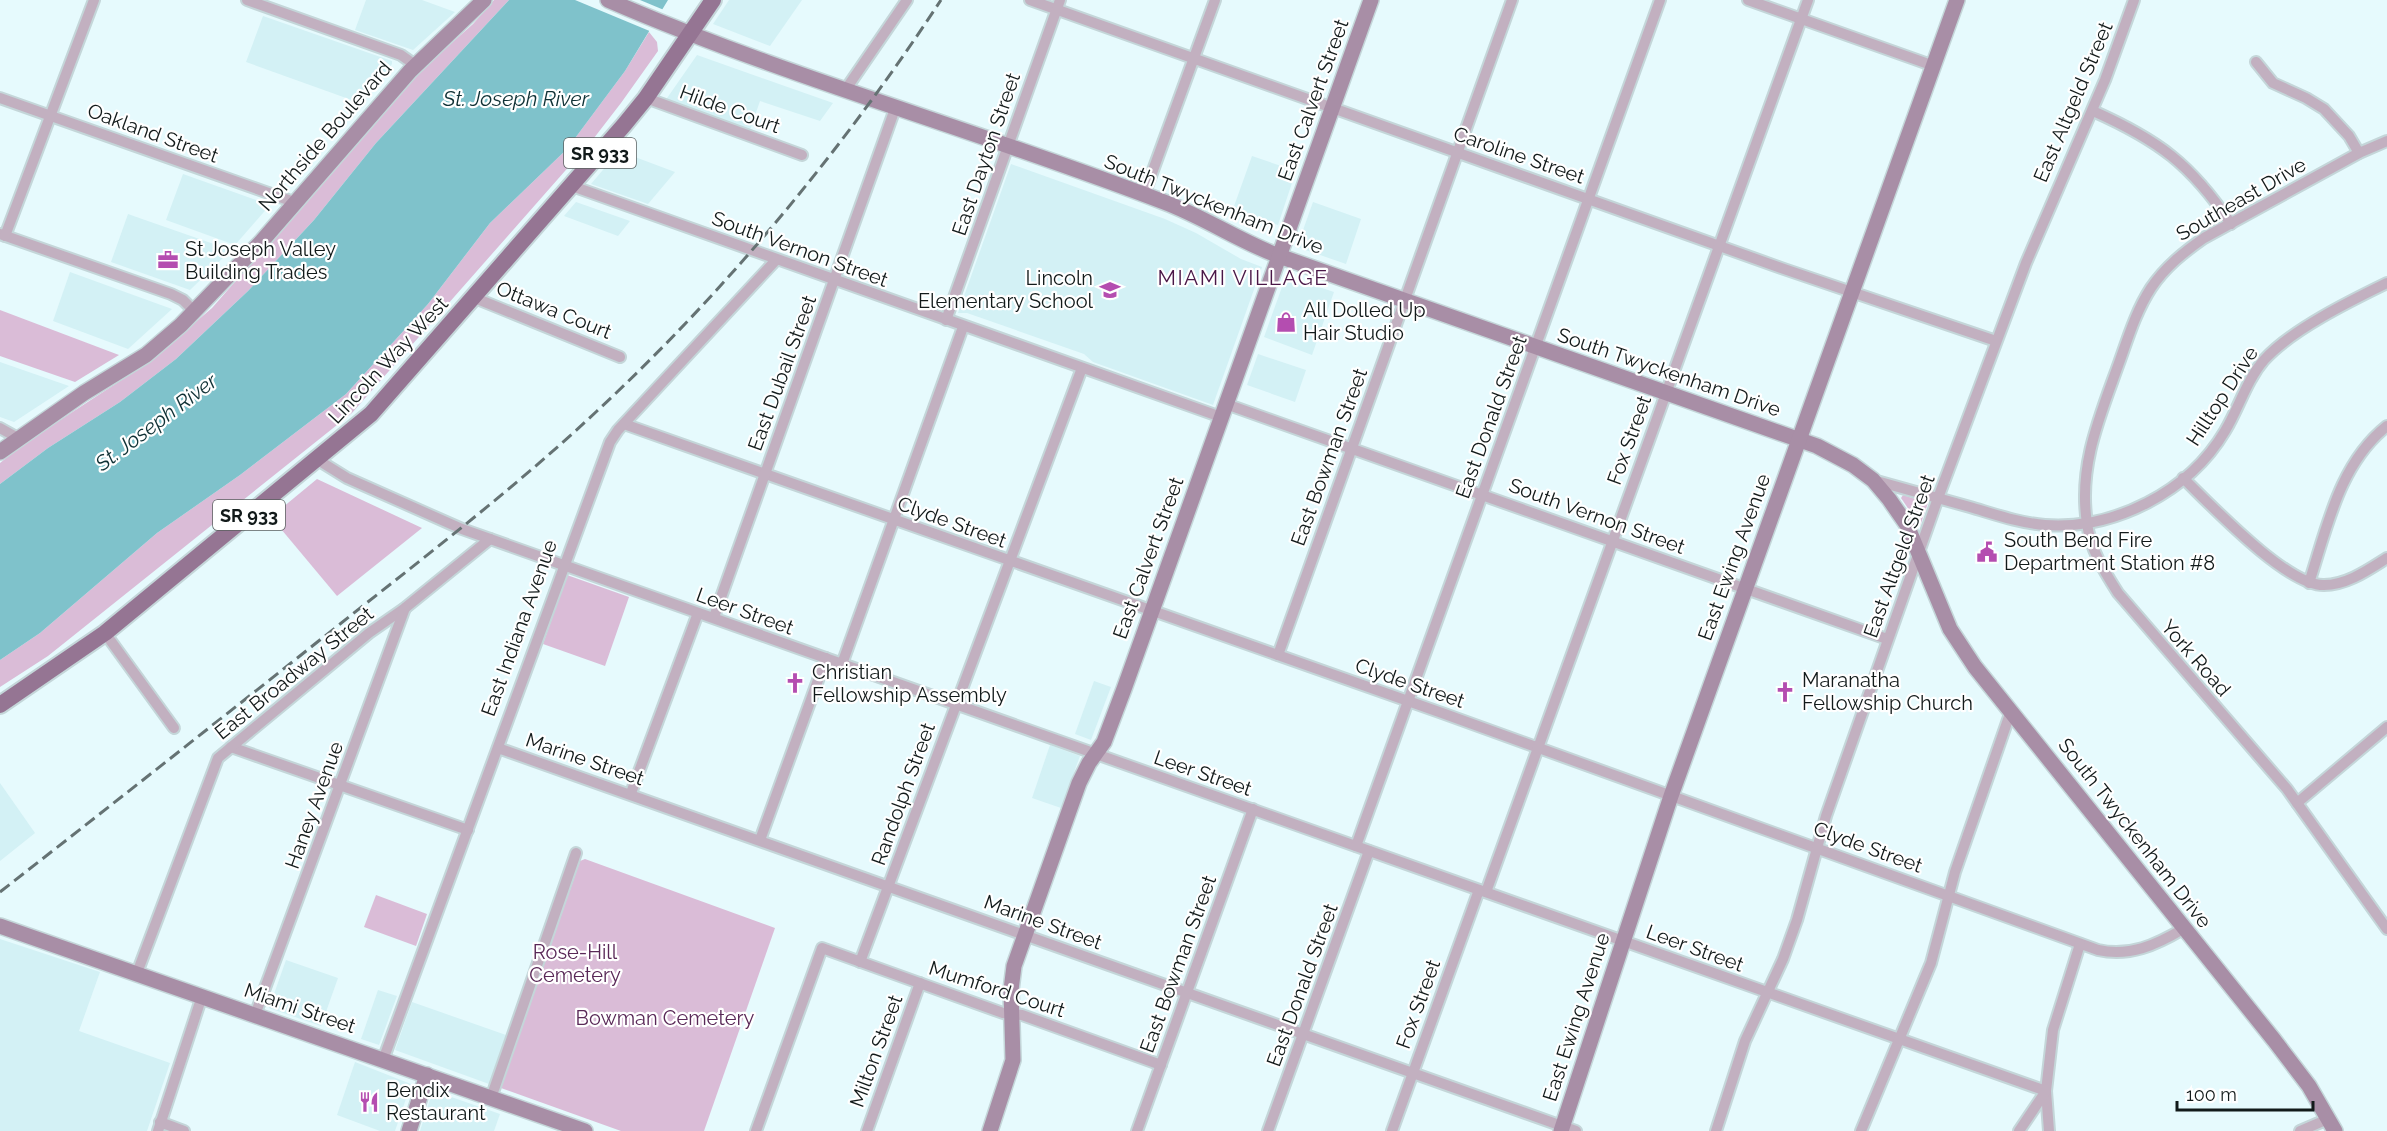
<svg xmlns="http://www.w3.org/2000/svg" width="2387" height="1131" font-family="Raleway,sans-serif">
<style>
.built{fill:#d3f1f5}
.green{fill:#dabcd7}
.water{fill:#7fc2cb}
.pier{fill:#e6fafd}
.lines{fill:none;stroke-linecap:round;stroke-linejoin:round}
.street-casing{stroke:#c4d6d9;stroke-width:14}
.secondary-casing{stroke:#c4d6d9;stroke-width:18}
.primary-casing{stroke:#c4d6d9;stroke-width:20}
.street{stroke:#c2b0c0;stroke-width:10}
.secondary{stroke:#a88ea6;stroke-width:15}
.primary{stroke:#957593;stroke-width:16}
.rail{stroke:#657273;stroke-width:3;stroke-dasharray:12 6;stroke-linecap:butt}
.labels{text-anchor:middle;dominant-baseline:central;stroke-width:4.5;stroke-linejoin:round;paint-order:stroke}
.shield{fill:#fff;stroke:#595f5f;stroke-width:1.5}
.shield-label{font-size:18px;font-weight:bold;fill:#121a1a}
.street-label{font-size:20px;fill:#121a1a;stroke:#fff}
.poi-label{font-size:20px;fill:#121a1a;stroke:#fff;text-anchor:start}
.park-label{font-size:20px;fill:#592857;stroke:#fff}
.water-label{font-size:21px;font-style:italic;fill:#0f3135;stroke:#fff}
.neighbourhood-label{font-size:21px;letter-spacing:1.5px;fill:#491747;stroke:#fff}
</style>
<rect width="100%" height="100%" fill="#e6fafd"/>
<g class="built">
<polygon points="366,0 422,0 455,12 413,50 355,30"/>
<polygon points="729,0 802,0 770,46 713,24"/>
<polygon points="263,16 392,61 392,64 360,103 246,62"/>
<polygon points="697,55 833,103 820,121 760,101 750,130 665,101"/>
<polygon points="619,151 675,172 648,204 591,184"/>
<polygon points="1252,156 1296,171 1278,225 1233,209"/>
<polygon points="1011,164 1165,219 1196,233 1241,259 1262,267 1213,405 1093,362 1084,354 967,313 958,313"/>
<polygon points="183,174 270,205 235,245 166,220"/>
<polygon points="576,202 630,221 618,236 564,216"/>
<polygon points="1313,202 1361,219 1346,264 1297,247"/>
<polygon points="128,214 145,220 231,250 190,290 111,262"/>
<polygon points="70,272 172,309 128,349 53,321"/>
<polygon points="1286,276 1334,292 1312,355 1264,337"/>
<polygon points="1258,354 1306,370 1295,402 1247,385"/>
<polygon points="0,362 69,386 14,422 0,417"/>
<polygon points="1094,681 1111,687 1091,740 1075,734"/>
<polygon points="1050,745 1080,756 1061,808 1032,798"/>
<polygon points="0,783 35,833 0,861"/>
<polygon points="0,939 100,972 79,1031 170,1063 147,1131 0,1131"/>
<polygon points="286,960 338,978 321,1026 269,1008"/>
<polygon points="378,990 397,996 379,1045 361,1039"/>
<polygon points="412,1002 506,1035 489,1084 395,1050"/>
<polygon points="355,1062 411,1084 395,1131 380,1131 337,1115"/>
<polygon points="437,1092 500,1114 494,1131 420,1131 432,1093"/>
</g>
<g class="green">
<polygon points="494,0 509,0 376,143 314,220 248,291 176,359 120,402 48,448 0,484 0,463 25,443 149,362 212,308 419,72 473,24"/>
<polygon points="649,32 657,42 658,51 621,103 594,138 352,413 48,656 0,687 0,660 40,633 157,533 240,475 346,394 428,304 490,223 567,149 625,71"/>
<polygon points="0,310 119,355 75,382 0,356"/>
<polygon points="317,479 422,528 337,596 271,517"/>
<polygon points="1903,495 1928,503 1920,526 1901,498"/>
<polygon points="567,575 629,597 605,666 543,644"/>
<polygon points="585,859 775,928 704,1131 621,1131 501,1088 580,861"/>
<polygon points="376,895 427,914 416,946 364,927"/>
</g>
<polygon class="water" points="509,0 668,0 625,71 567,149 490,223 428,304 346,394 240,475 157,533 40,633 0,660 0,484 48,448 120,402 176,359 248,291 314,220 376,143"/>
<polygon class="pier" points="575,0 640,0 664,10 652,32"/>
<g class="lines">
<g class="street-casing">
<g id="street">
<polyline points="247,0 401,55 415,65"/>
<polyline points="1030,0 1784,269 1996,341"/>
<polyline points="1748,0 1934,66"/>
<polyline points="2256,62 2273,83 2306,98 2324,109 2349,136 2359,153"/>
<polyline points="846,89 907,0"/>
<polyline points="0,98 294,202"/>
<polyline points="646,98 802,155"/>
<path d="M2093,111C2158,140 2191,164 2231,224"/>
<path d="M2387,141L2359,153L2204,238C2184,252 2165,267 2151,288C2136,311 2128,338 2119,363C2100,416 2078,466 2087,523C2090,549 2104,571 2118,593L2287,789L2387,929"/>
<polyline points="572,186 1221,417"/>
<polyline points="1144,195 1215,0"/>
<polyline points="0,234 171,294 183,300 195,312"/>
<polyline points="5,236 94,0"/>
<polyline points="475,298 620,357"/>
<polyline points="946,320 1060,0"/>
<polyline points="1226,404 1887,639"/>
<path d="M624,424L1442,713L2098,950C2130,957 2156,945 2183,929"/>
<polyline points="0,428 18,438"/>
<polyline points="318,460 347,478 462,529 2046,1091 2049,1131"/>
<path d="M2183,478C2211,505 2287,586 2324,585C2347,585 2368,570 2387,558"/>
<path d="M1873,480C1905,489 1938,498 1970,507C1994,514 2019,523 2045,525C2114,530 2189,492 2225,431C2239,408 2246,381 2264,360C2291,330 2350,301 2387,283"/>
<path d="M2309,583C2327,528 2339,464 2387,426"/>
<polyline points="714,617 896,106"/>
<polyline points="105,633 174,728"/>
<polyline points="1278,655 1512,0"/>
<polyline points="842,664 963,327"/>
<polyline points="231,747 468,830"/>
<polyline points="498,748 1576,1131"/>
<polyline points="631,793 698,613"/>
<polyline points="2297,803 2387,727"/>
<polyline points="760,840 826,658"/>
<polyline points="1356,846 1660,0"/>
<polyline points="1486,892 1808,0"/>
<polyline points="860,962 1082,368"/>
<polyline points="137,973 218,758 369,633 405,608 490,539"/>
<polyline points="255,1015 405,608"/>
<polyline points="383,1060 610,442 618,430 776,260"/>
<polyline points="491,1098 576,853"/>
<polyline points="160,1122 184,1131"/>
<polyline points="158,1131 202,996"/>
<polyline points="756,1131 822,948 1003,1013 1022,1015 1161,1065"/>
<polyline points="867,1131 920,983"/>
<polyline points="1137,1131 1253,809"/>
<polyline points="1268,1131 1369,851"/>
<polyline points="1392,1131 1479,890"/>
<polyline points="1716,1131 1745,1041 1783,959 1797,920 1826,816 1938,498 2026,263 2105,80 2134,0"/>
<polyline points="1861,1131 1931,963 1955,872 2011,711"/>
<polyline points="2019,1131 2046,1091 2053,1030 2080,944"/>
<polyline points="2300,1131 2328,1119"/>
</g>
</g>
<g class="secondary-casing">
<g id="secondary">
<path d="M608,0C789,78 980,131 1164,202C1204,217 1239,241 1279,256L1817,446L1853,465L1873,480L1889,499L1907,525L1950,629L1975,667L2274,1040L2309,1086L2335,1131"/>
<polyline points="0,452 84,393 146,355 181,325 262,241 410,71 484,0"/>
<polyline points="0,926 585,1131"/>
<polyline points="409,1131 427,1075"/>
<polyline points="990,1131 1013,1060 1011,990 1014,966 1079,783 1089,763 1104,742 1124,689 1371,0"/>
<polyline points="1561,1131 1671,796 1957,0"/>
</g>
</g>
<g class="primary-casing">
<polyline id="primary" points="0,705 105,633 371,414 624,125 646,98 713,0"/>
</g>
<use href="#street" class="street"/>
<use href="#secondary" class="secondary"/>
<use href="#primary" class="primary"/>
<path class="rail" d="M0,892C114,803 227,714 340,624C427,555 516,487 597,411C728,289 843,149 941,0"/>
</g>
<defs>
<g id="office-bare" transform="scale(1.62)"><path d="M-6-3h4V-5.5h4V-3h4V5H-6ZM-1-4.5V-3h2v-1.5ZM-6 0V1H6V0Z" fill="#b44db0" stroke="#fff" stroke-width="2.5" paint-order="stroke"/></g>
<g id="school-bare" transform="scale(1.62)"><path d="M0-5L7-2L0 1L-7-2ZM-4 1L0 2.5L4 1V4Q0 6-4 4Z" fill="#b44db0" stroke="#fff" stroke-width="2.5" paint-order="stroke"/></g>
<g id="shop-bare" transform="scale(1.62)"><path d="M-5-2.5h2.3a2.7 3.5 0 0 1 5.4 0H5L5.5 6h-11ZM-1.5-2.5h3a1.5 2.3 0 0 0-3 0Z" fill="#b44db0" stroke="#fff" stroke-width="2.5" paint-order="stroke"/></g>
<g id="civic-bare" transform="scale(1.62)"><path d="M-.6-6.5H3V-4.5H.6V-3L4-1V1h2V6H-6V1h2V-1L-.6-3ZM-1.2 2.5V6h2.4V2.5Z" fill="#b44db0" stroke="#fff" stroke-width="2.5" paint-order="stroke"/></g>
<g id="church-bare" transform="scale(1.62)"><path d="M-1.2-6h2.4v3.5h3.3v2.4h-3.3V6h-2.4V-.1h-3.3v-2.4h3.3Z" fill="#b44db0" stroke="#fff" stroke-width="2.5" paint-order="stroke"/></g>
<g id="restaurant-bare" transform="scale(1.62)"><path d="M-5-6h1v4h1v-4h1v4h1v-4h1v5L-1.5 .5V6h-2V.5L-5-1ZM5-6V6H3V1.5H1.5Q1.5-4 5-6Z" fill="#b44db0" stroke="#fff" stroke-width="2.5" paint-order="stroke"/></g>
</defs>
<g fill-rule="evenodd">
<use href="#office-bare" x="168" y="260"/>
<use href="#school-bare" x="1110" y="290"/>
<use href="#shop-bare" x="1286" y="322"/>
<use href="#civic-bare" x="1987" y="552"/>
<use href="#church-bare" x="795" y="683"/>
<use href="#church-bare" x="1785" y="692"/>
<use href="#restaurant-bare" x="369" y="1102"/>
</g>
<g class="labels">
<g class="shield">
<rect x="564" y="138" width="72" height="30" rx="4.5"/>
<rect x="213" y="500" width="72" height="30" rx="4.5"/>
</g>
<g class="shield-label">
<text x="600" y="153">SR 933</text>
<text x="249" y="515">SR 933</text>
</g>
<g class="street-label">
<text transform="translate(1313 100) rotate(-70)">East Calvert Street</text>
<text transform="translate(2073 102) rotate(-67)">East Altgeld Street</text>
<text transform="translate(730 109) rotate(20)">Hilde Court</text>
<text transform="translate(153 133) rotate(20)">Oakland Street</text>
<text transform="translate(325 136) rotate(-49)">Northside Boulevard</text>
<text transform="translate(986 154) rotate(-71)">East Dayton Street</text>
<text transform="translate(1519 155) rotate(19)">Caroline Street</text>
<text transform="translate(2241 199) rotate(-30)">Southeast Drive</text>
<text transform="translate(1214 204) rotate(22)">South Twyckenham Drive</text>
<text transform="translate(800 249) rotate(20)">South Vernon Street</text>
<text transform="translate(554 310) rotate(22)">Ottawa Court</text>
<text transform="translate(388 360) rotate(-47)">Lincoln Way West</text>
<text transform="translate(1669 372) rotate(19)">South Twyckenham Drive</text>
<text transform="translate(782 373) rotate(-70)">East Dubail Street</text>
<text transform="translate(2222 396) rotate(-57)">Hilltop Drive</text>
<text transform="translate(1491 417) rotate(-70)">East Donald Street</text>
<text transform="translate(1629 440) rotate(-70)">Fox Street</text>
<text transform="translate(1329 457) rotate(-70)">East Bowman Street</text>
<text transform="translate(1597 516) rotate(20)">South Vernon Street</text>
<text transform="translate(952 522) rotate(20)">Clyde Street</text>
<text transform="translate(1899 556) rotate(-70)">East Altgeld Street</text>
<text transform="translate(1734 557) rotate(-70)">East Ewing Avenue</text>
<text transform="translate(1148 558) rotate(-70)">East Calvert Street</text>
<text transform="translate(745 611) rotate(20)">Leer Street</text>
<text transform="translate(519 628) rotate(-70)">East Indiana Avenue</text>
<text transform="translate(2196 658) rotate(49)">York Road</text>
<text transform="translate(294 673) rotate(-39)">East Broadway Street</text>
<text transform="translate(1410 683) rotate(19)">Clyde Street</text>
<text transform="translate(585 759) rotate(19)">Marine Street</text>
<text transform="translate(1203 773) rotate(19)">Leer Street</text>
<text transform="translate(903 794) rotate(-70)">Randolph Street</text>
<text transform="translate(314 805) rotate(-70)">Haney Avenue</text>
<text transform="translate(2135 833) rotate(52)">South Twyckenham Drive</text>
<text transform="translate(1868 847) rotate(20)">Clyde Street</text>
<text transform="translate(1043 922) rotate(20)">Marine Street</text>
<text transform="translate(1695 948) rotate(20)">Leer Street</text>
<text transform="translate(1178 964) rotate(-70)">East Bowman Street</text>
<text transform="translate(1302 985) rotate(-70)">East Donald Street</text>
<text transform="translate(997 989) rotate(18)">Mumford Court</text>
<text transform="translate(1418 1004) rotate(-70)">Fox Street</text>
<text transform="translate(300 1008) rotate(19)">Miami Street</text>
<text transform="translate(1576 1017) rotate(-72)">East Ewing Avenue</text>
<text transform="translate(876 1051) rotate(-70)">Milton Street</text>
</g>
<g class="poi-label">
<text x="185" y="249">St Joseph Valley<tspan x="185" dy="23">Building Trades</tspan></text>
<text x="1093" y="278" text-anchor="end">Lincoln<tspan x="1093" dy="23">Elementary School</tspan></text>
<text x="1303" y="310">All Dolled Up<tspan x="1303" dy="23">Hair Studio</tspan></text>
<text x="2004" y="540">South Bend Fire<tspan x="2004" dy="23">Department Station #8</tspan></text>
<text x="812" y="672">Christian<tspan x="812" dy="23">Fellowship Assembly</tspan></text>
<text x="1802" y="680">Maranatha<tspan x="1802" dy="23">Fellowship Church</tspan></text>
<text x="386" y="1090">Bendix<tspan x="386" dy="23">Restaurant</tspan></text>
</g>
<g class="park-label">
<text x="575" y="952">Rose-Hill<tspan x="575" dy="23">Cemetery</tspan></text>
<text x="665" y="1018">Bowman Cemetery</text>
</g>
<g class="water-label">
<text x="516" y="98">St. Joseph River</text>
<text transform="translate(156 422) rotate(-37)">St. Joseph River</text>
</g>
<g class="neighbourhood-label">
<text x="1243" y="277">MIAMI VILLAGE</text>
</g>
</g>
<path d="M2177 1101v9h136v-9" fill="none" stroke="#121a1a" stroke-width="3"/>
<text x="2186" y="1101" font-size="18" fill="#121a1a" stroke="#ffffff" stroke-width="4.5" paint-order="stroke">100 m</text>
</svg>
